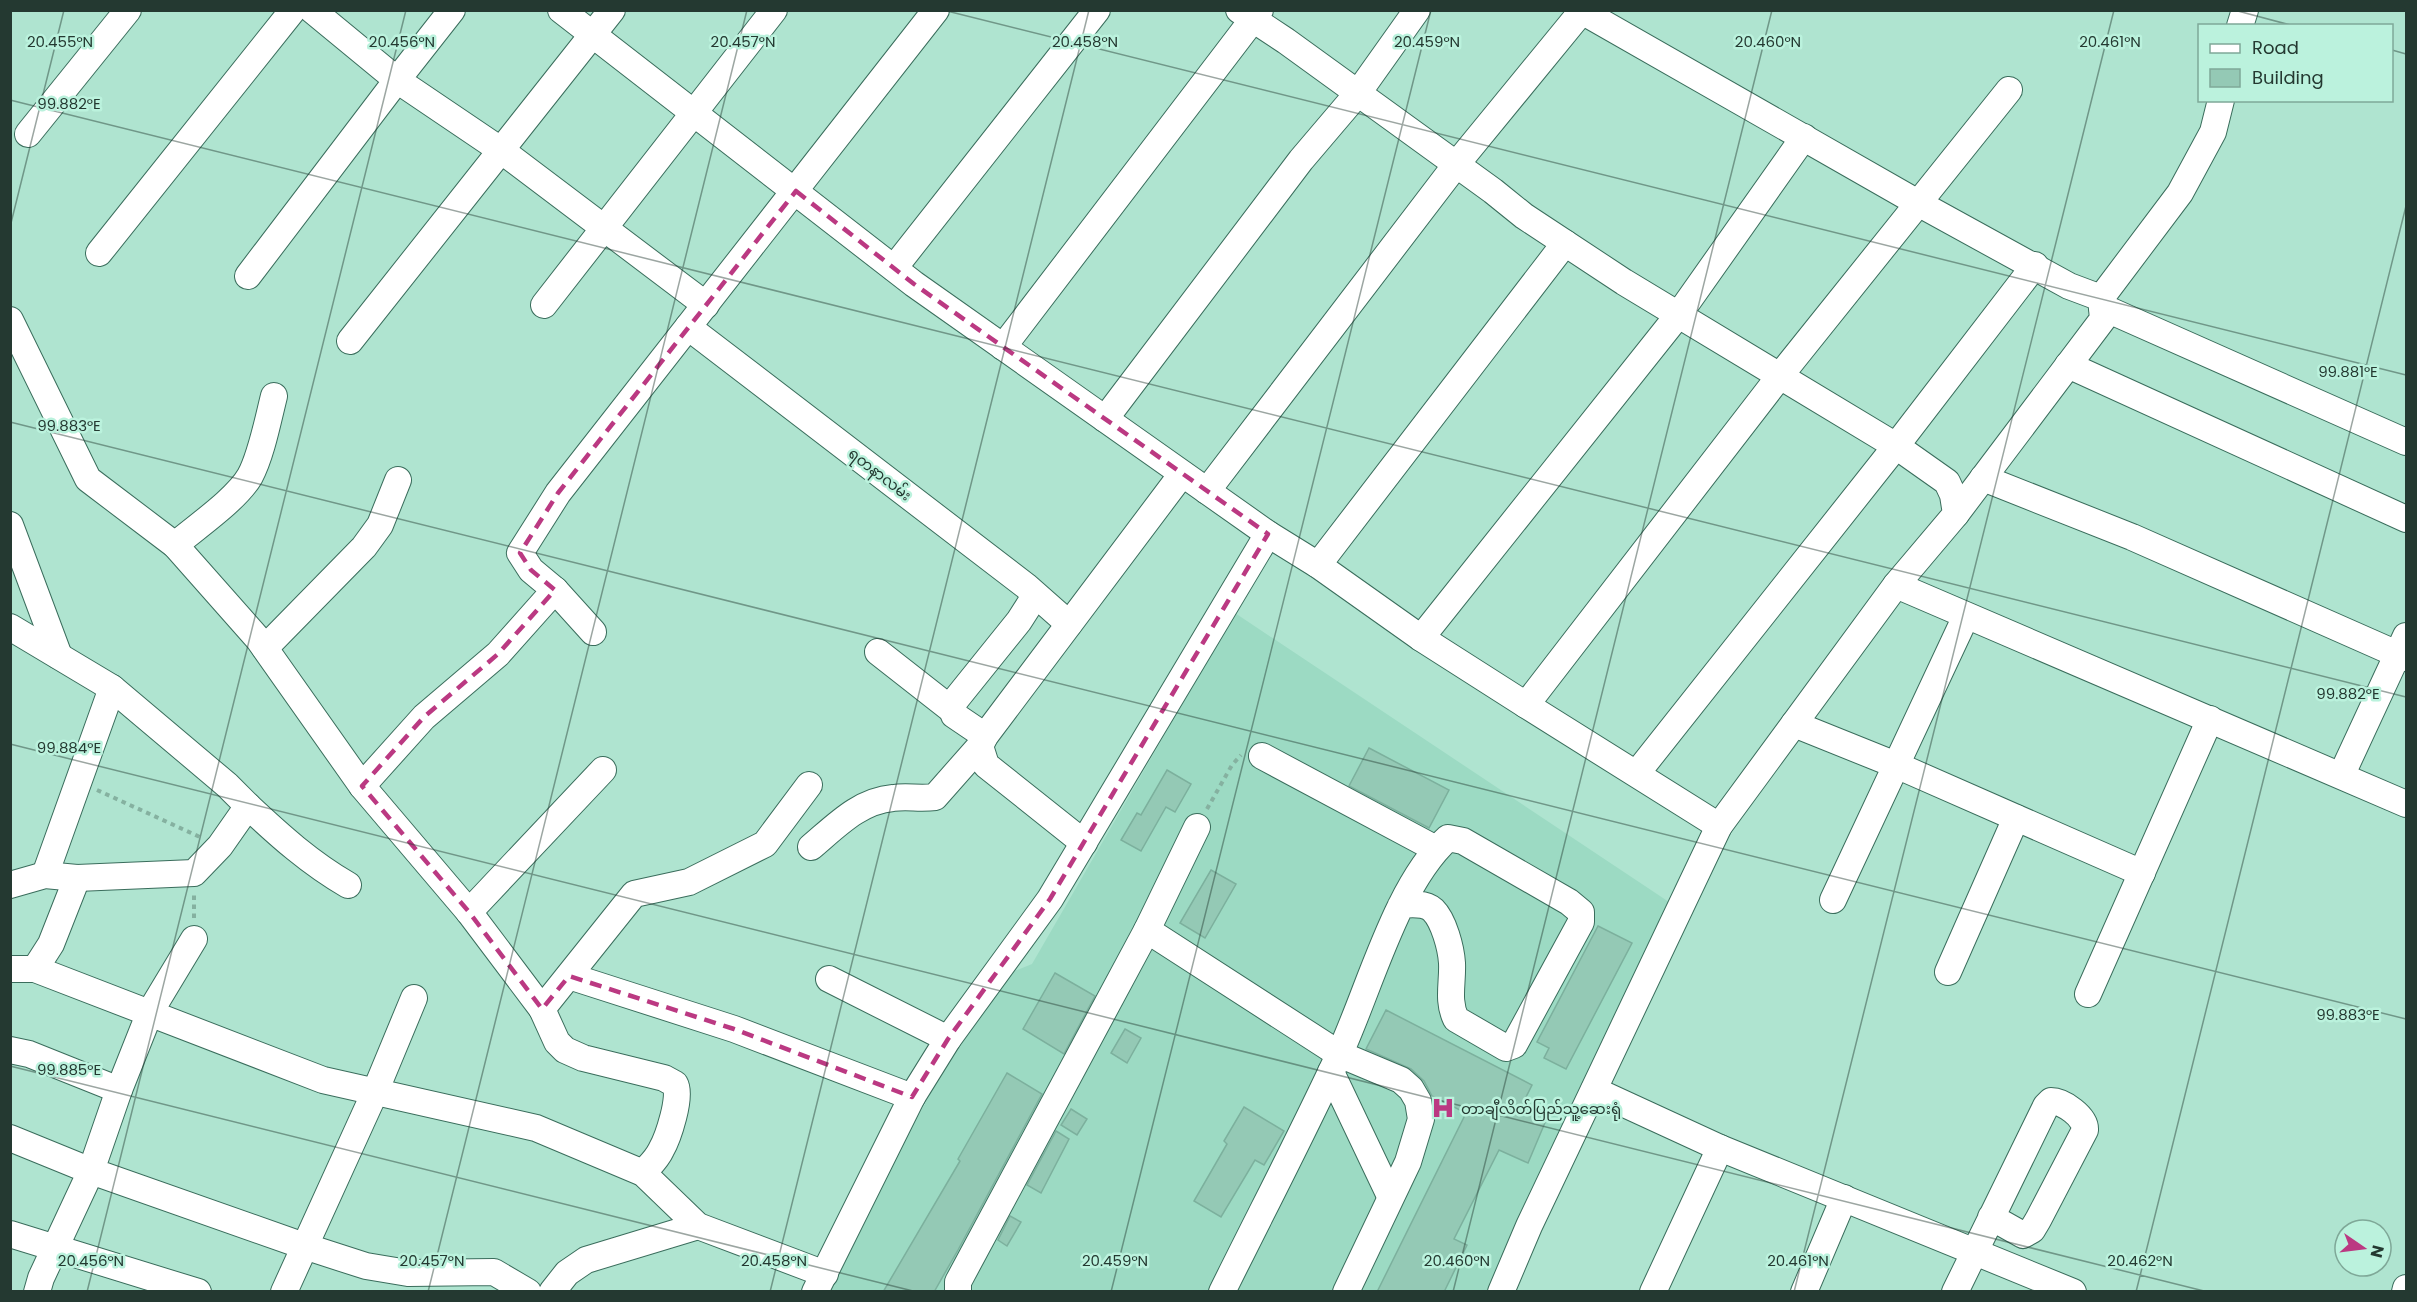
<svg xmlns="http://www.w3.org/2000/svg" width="2417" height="1302" font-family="Poppins,'Noto Sans Myanmar',sans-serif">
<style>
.built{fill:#9cdac3}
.building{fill:#94c9b5;stroke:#7cb09d;stroke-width:1.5}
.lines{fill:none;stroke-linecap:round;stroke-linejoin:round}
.minor-casing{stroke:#3a6d5c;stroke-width:28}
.path{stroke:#85b1a0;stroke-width:4;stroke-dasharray:4.5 4.5;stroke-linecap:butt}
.minor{stroke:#fff;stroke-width:26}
.marked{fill:none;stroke:#bb3982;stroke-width:4.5;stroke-dasharray:12 8;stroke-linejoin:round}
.ticks{fill:none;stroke:#243931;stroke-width:1.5;stroke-opacity:0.45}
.labels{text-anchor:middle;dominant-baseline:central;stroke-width:5;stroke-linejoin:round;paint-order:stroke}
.street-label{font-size:15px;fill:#243931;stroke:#bbf2dd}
.poi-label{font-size:15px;fill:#243931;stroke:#bbf2dd;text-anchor:start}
.ticks-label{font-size:15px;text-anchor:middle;fill:#243931;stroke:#bbf2dd;stroke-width:5;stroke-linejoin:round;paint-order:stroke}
</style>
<rect width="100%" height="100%" fill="#afe4d0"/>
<polygon class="built" points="1235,613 1669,902 1489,1291 823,1292 962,1035 1007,974 1032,964"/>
<g class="building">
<polygon points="1369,748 1449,790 1429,828 1349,786"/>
<polygon points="1167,770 1191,784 1175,812 1166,807 1141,851 1121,840 1137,813 1141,815"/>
<polygon points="1211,870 1236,884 1205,938 1180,923"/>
<polygon points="1598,926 1632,943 1566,1069 1544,1058 1549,1048 1537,1042"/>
<polygon points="1055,973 1095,996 1064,1054 1023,1029"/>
<polygon points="1386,1010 1532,1085 1521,1107 1547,1118 1528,1163 1499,1150 1454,1239 1467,1245 1444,1292 1377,1292 1466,1113 1432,1096 1424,1081 1411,1069 1366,1049"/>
<polygon points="1125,1029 1141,1038 1127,1063 1111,1053"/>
<polygon points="1007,1073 1042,1094 958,1250 934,1292 883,1292 960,1161 958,1159"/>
<polygon points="1244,1107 1284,1131 1264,1165 1255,1160 1221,1217 1194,1201 1227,1144 1224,1141"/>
<polygon points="1071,1109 1087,1119 1077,1135 1061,1125"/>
<polygon points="1056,1131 1069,1139 1041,1193 1027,1185"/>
<polygon points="1010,1216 1021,1222 1007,1246 998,1240"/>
</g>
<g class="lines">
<g class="minor-casing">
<g id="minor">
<polyline points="452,10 397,80 502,151 706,305"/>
<polyline points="561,10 914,284 1268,534 1050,899 948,1039 912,1097"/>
<polyline points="1239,10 1286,41 1493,191 1524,216 1624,282 1896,446 1947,482 1953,495 1956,514 1896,585 1719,826 1529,1226 1501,1292"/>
<polyline points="1580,10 1918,203 2069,286 2101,298 2103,319 1956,514"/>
<polyline points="2240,26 2245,10"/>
<polyline points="28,134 128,10"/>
<polyline points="99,253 293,10"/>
<polyline points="894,268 1097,10"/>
<polyline points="248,276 397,80 312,10"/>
<polyline points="2101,298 2180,193 2213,132 2221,100"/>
<polyline points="544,305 774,10"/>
<polyline points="2102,307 2406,442"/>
<polyline points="10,320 88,479 175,545 259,640 362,786"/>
<polyline points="688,327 1026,586 1069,624"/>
<polyline points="350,341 612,10"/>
<polyline points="1003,347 1260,10"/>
<polyline points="2068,365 2406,519"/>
<polyline points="1105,419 1301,160 1358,93 1417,10"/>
<polyline points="1983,478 2132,537 2406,658"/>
<polyline points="1207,491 1455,166 1582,11"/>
<polyline points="10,525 59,656"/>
<polyline points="1268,534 1318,565 1421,638 1526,705"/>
<path d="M175,545C196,527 237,499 250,476C261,456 268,420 274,396"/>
<polyline points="1318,565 1565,243"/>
<polyline points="1896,585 2406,804"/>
<path d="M555,590L498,654L424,717L362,786L469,912L542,1009L557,1042L565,1050L583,1058L664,1078L675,1084C682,1096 668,1138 661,1150C657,1159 649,1166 643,1173"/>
<polyline points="10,627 112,688 45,875"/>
<polyline points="593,632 555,590 531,570 520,553 558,493 936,10"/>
<polyline points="1421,638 1679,314 1804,137"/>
<polyline points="265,648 364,547 380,525 398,480"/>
<polyline points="878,652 952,710"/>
<polyline points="1794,724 1896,765 2142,873"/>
<polyline points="985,736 954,715 953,703 1019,621 1035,596"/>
<polyline points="980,746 986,765 1084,843"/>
<polyline points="1262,756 1436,849"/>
<polyline points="1637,773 1896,446 2035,265"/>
<polyline points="2342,774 2406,636"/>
<path d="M248,806C280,836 310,863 348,885"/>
<polyline points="1719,826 1526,705 1779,377 2009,90"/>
<path d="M811,847C836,826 859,801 893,798C907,796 920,799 935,797L980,746L985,736L1182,474"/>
<polyline points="10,885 45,875 77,878 194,873 220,846 248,806 227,785 112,688"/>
<polyline points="1833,900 1966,616"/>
<polyline points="469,912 603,770"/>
<polyline points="1147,930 1339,1054 1401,1080 1411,1089 1418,1101 1421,1119 1408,1162 1346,1292"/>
<polyline points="194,939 150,1012 119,1090 91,1171 304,1246 366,1266 408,1273 494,1272 528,1292"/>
<polyline points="10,969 35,969 51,944 77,878"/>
<polyline points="35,969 323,1080 536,1128 643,1173 698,1226 825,1274"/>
<polyline points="1948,972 2016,818"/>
<polyline points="569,976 734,1029 912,1097 815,1292"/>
<polyline points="829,979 948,1039"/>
<polyline points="2088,994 2210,719"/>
<polyline points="542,1009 634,894 689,882 765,844 809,785"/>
<polyline points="10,1050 29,1054 119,1090"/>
<polyline points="1331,1072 1390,1196"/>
<polyline points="1594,1090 1720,1148 2073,1292"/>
<polyline points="10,1138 91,1171 41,1278 37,1292"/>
<polyline points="10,1234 198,1292"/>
<polyline points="284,1292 375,1092 414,998"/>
<polyline points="552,1292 567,1273 586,1260 698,1226"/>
<polyline points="958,1292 958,1282 1147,930 1197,827"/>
<path d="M1222,1292C1261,1213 1302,1135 1339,1055C1369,991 1396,885 1448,838L1463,841L1569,902L1581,912V922L1514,1045L1506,1048L1456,1019C1447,1000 1453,983 1452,963C1451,948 1444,921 1433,910C1425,903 1411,904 1401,905"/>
<polyline points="1653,1292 1720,1148"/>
<polyline points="1804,1292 1844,1198"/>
<path d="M1955,1292L2046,1106L2051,1101C2063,1101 2086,1117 2085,1130L2038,1220L2032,1230L2023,1235L1991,1217"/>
<polyline points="2405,1292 2406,1288"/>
</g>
</g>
<g class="path">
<polyline points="97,790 200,837"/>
<polyline points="1207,809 1232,765 1241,755"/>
<polyline points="194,918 194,895"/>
</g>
<use href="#minor" class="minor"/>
</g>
<path class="marked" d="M796,191L914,284L1268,534L1050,899L948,1039L912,1097L734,1029L569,976L542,1009L469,912L362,786L424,717L498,654L555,590L531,570L520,553L558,493Z"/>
<path class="ticks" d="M943,10L2406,375M2234,10L2294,26M2392,50L2406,54M10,100L2406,697M10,227L64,10M10,422L2406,1019M10,744L2208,1292M10,1066L917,1292M87,1292L406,10M428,1292L747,10M770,1292L1089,10M1111,1292L1431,10M1453,1292L1772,10M1794,1292L2114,10M2136,1292L2406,206"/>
<defs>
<g id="hospital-bare" transform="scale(1.8)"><path d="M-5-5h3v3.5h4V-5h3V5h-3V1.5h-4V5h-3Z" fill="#bb3982" stroke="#bbf2dd" stroke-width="2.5" paint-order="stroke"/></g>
</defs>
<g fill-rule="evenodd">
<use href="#hospital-bare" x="1443" y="1108"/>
</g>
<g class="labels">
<g class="street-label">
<text transform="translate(880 474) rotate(38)">ရတနာလမ်း</text>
</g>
<g class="poi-label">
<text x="1461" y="1108">တာချီလိတ်ပြည်သူ့ဆေးရုံ</text>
</g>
</g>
<g class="ticks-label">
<text x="60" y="47">20.455°N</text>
<text x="402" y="47">20.456°N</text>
<text x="743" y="47">20.457°N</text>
<text x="1085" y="47">20.458°N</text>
<text x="1427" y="47">20.459°N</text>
<text x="1768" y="47">20.460°N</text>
<text x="2110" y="47">20.461°N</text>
<text x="69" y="109">99.882°E</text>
<text x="2348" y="377">99.881°E</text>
<text x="69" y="431">99.883°E</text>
<text x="2348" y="699">99.882°E</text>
<text x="69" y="753">99.884°E</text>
<text x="2348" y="1020">99.883°E</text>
<text x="69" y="1075">99.885°E</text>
<text x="91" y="1266">20.456°N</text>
<text x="432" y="1266">20.457°N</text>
<text x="774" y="1266">20.458°N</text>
<text x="1115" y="1266">20.459°N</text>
<text x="1457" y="1266">20.460°N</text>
<text x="1798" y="1266">20.461°N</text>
<text x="2140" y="1266">20.462°N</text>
</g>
<rect width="2417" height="1302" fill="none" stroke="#243931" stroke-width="24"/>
<rect x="2198" y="24" width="195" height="78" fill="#bbf2dd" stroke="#7fa898" stroke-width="1.5"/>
<rect x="2210" y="44" width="30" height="9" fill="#ffffff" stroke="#7fa898" stroke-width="1.5"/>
<text x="2252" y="54" font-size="18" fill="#243931">Road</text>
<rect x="2210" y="69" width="30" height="18" fill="#94c9b5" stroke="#7fa898" stroke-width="1.5"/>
<text x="2252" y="84" font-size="18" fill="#243931">Building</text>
<g transform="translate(2363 1248) rotate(104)"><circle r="28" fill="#bbf2dd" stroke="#7fa898" stroke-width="1.5"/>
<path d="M0-4.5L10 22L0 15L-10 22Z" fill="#bb3982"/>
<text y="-9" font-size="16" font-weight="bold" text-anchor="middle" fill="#243931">N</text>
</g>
</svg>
